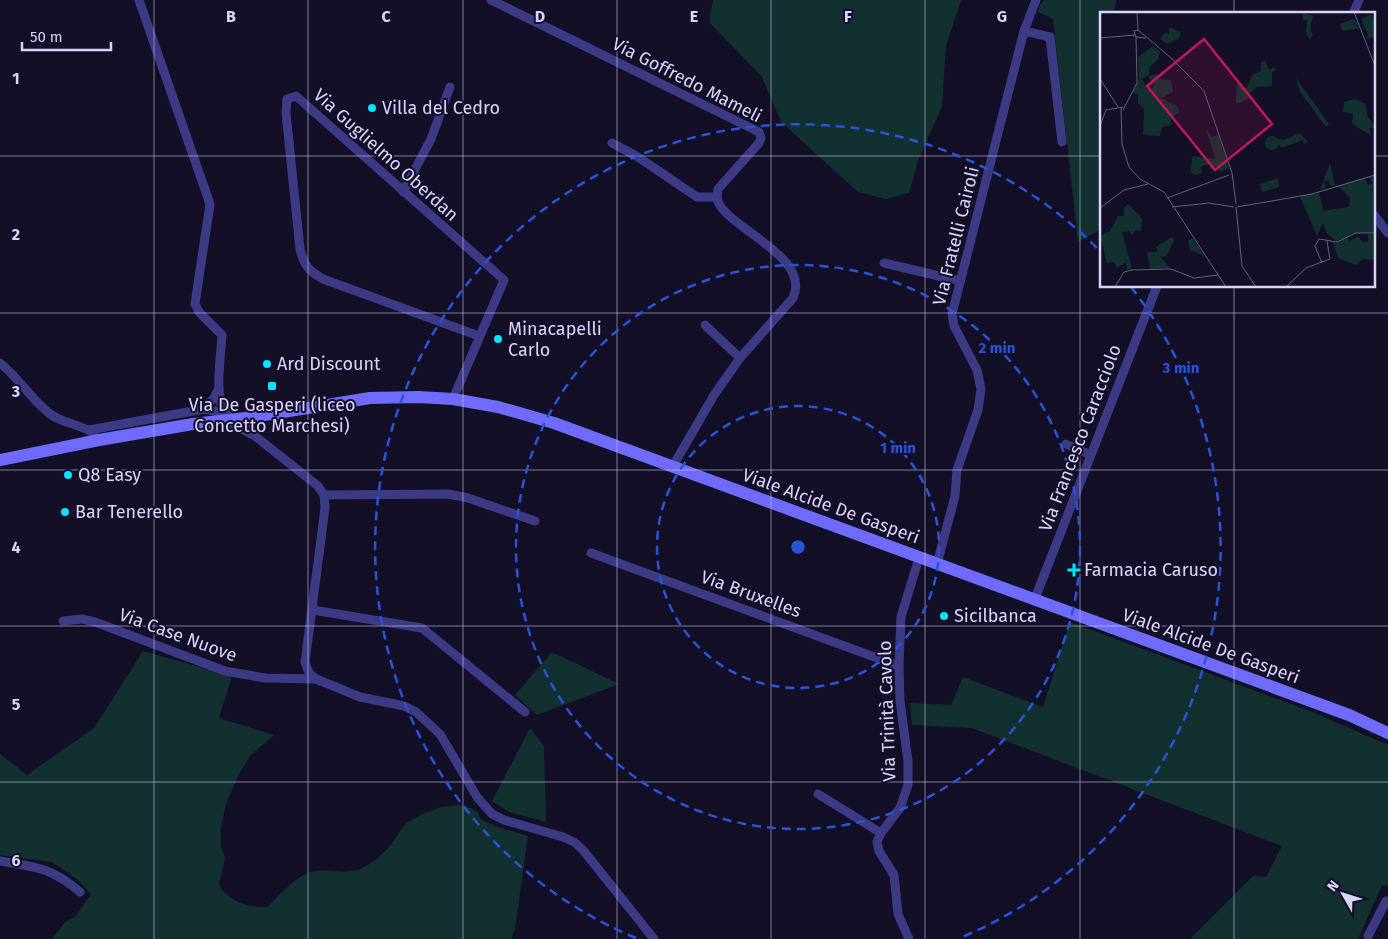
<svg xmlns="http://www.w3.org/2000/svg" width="1388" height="939" font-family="'Fira Sans',sans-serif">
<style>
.green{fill:#12302f}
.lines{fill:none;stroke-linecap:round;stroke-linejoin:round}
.minor{stroke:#3d3a85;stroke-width:9}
.secondary{stroke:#6f6bff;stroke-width:12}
.grid{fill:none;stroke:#d9d4ff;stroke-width:1;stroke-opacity:0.55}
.ring{fill:none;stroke:#2655da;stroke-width:2.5;stroke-dasharray:9 6}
.poi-dot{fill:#00e5ff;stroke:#130f26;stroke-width:2}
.labels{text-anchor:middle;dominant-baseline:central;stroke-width:4;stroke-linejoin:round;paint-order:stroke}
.street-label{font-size:18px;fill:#d9d4ff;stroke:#130f26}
.poi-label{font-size:18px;fill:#d9d4ff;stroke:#130f26;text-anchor:start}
.inset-road{fill:none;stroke:#625e7d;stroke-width:1}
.view{fill:#c2185b;fill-opacity:0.15;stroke:#c2185b;stroke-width:2.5}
.inset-edge{fill:none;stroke:#d9d4ff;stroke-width:2.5}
.grid-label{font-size:16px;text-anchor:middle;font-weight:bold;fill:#d9d4ff;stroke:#130f26;stroke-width:4;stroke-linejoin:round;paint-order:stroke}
.centre{fill:#2655da;stroke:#130f26;stroke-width:2.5}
.ring-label{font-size:15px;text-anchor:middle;font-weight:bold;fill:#2655da;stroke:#130f26;stroke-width:4;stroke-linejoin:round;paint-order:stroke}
</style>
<rect width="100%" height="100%" fill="#130f26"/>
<g class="green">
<polygon points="713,0 961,0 946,46 942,106 918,161 909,193 886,199 858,192 781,122 762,77 709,22"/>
<polygon points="1044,0 1116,0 1114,14 1102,14 1102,229 1078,242 1053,19 1038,12 1040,5"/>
<polygon points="1070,622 1310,711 1388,745 1388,887 1382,885 1358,939 1190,939 1253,876 1266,877 1282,846 972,728 912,725 910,703 951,705 963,677 1043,707"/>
<path d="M143,651L232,676L219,718L274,735L250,756L239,774L226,804L221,828V847L225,858L219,885C229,902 249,908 267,907C278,897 297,875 311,872C328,868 349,876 364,867C378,860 388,849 397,836C400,832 402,827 406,824C424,811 462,795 479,814V817L486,822L501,828L528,836L515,929L511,939H52L65,922L75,917L91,894L78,880L52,862L0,855V754L27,775L94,728Z"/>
<polygon points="552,652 619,684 537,715 515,695"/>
<polygon points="530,728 544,746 546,822 509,812 492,801"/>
</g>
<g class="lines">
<g class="minor">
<path d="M139,0L210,204L195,304L199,312L222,335C221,355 216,384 221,404C223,410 227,415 232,420"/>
<path d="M491,0L759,132L761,138L759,143L718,189C717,194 716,199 719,204C736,232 811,258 793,298L740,358L714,395L673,466"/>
<polyline points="1353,14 1359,0"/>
<polyline points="1024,31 1050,37 1062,142"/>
<polyline points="612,143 638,157 697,197 717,197"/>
<polyline points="403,192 431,139 450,87"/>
<polyline points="1374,215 1388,233"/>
<polyline points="884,263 960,281"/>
<polyline points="705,325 740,358"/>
<path d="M0,363C18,377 31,399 49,413C62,424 82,424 94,434"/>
<path d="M453,399L504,280L296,96L287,99L286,113L300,249C304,266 309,271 323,279L479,336"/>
<polyline points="204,409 214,398 219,388"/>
<polyline points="246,418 249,429 255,436 318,486 324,495 325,508 305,662 309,673 316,679"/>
<polyline points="226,423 236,426 251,434"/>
<polyline points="89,430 204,409 225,413"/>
<polyline points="1066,444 1091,455"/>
<polyline points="324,495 448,494 468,498 535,521"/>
<polyline points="591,553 899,666"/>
<polyline points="937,564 955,496 957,470 978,410 981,389 977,370 954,326 952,314 1024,31 1036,0"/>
<polyline points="1034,601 1157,286"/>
<polyline points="313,610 422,628 525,712"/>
<polyline points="63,621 82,619 95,622 225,671 265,678 316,679 360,697 404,706 416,712 440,734 477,797 492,814 504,820 563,837 574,842 583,850 654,939"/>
<polyline points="818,794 881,833"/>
<path d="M0,861C36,867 51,867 80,892"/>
<polyline points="1368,936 1386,901 1388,901"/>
<polyline points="909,939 898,914 894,875 879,851 877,842 881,833 900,808 908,785 908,761 900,701 899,666 901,617 919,558"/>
</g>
<polyline class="secondary" points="0,460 99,440 193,424 246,418 370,398 418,397 453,399 498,407 554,423 1349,715 1388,733"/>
</g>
<path class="grid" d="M154,0V939M308,0V939M463,0V939M617,0V939M771,0V939M925,0V939M1080,0V939M1234,0V14M0,156H1102M1374,156H1388M1234,286V939M0,313H1388M0,470H1388M0,626H1388M0,782H1388"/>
<g class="ring">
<circle cx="798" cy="547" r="141"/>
<circle cx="798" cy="547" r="282"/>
<path d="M636 938A423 423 0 1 1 1100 251M1131 287A423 423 0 0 1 960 938"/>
</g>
<g class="poi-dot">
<circle cx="372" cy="108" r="5"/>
<circle cx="498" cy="339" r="5"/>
<circle cx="267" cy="364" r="5"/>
<rect x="267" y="381" width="10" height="10" rx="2.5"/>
<circle cx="68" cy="475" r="5"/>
<circle cx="65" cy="512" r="5"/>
<path d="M1071.5 562.5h5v5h5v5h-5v5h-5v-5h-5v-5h5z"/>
<circle cx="944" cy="616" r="5"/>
</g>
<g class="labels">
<g class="street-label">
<text transform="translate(687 80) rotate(27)">Via Goffredo Mameli</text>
<text transform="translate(386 155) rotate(42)">Via Guglielmo Oberdan</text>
<text transform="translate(956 236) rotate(-76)">Via Fratelli Cairoli</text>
<text transform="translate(1080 438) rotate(-69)">Via Francesco Caracciolo</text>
<text transform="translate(831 506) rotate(20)">Viale Alcide De Gasperi</text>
<text transform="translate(751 594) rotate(20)">Via Bruxelles</text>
<text transform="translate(178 635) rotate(20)">Via Case Nuove</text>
<text transform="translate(1211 646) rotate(20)">Viale Alcide De Gasperi</text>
<text transform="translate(887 711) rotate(-92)">Via Trinità Cavolo</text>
</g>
<g class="poi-label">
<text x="382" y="108">Villa del Cedro</text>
<text x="508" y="329">Minacapelli<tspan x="508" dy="21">Carlo</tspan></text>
<text x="277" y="364">Ard Discount</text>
<text x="272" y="405" text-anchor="middle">Via De Gasperi (liceo<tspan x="272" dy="21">Concetto Marchesi)</tspan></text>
<text x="78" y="475">Q8 Easy</text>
<text x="75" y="512">Bar Tenerello</text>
<text x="1084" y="570">Farmacia Caruso</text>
<text x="954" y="616">Sicilbanca</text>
</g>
</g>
<g transform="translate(1100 12)">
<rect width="275" height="275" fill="#130f26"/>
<path d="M202,0L213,4L210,17L213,23L210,27L206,22L207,8H203ZM271,2L275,9V25L266,27L268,23L261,7ZM253,7L259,12L255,14L261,16L242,19L240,12ZM69,15L81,20L79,27L67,32L60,27L65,21L69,22ZM53,34L60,39L59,46L50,55L49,63L40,68H43L47,77H52L54,73L48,64L58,62V67L71,68L73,80L61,86L77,94L79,100L70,106L72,113L62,115L60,124L43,123L44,97L38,91V82L32,81L39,68L38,45ZM165,49L169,58L174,55L176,58L172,60V74L156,75L150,81L151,86L136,92L137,71L141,70L144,76L147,75L152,63L161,59V50ZM196,66L229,112L226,115L200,80ZM255,87L266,92L267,103L275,116H269L272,124L252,112L253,102L243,100L244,90ZM106,117L112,125L118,123L129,156L120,160L118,155L110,157V153H104L100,156L102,161L96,163L91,161L92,144L115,147ZM200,121L208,130L204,132L203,128L181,136L175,126L184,128ZM165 131a7 7 0 1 1 14 0a7 7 0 1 1-14 0ZM230,151L235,173L231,174L228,168L224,170L226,176L220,178ZM275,164V221H255L236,229L227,221L223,211L217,224L200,185L219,180L223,199L249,195L250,186L238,174L265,166L268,173L273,171L269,165ZM178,166L179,175L162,180L160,172ZM28,192L42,206L41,219L36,218L32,223L29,219L22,220L32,257L27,258L26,250L17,256L14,250L7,251L0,224L10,219L18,204H24V196ZM268,222H275V248L263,247L257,253L239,247L232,229L236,231L247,224L249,229L258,225L263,230L268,229ZM72,225L74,228L67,244L61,245L70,256L50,257L47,240H58L56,235ZM92,226L95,230L105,244L90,238L88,229Z" fill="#12302f"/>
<path class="inset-road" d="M37,0L38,18L77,51M254,0L275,54M38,18L34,19L36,25L46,26M0,26L35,23M75,50L104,79L132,161L136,192M0,67L18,95M21,95L22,132L29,155L40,167L64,180L126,275M23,98L37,71L36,25M0,114L6,98L23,95M67,186L129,163M72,195L109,191L134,195M136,195L142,254L156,275M137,195L212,182L275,163M0,196L24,178L48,172M222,251L215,234L219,227L237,230L256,221H275M15,275L24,260L32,258L71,257L94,266L118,263M186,275L206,256L230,247L227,229"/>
<path class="view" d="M104,27L172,112L115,158L47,74Z"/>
<rect width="275" height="275" class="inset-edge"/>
</g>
<g class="grid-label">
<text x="231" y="22">B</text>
<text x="386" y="22">C</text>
<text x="540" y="22">D</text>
<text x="694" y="22">E</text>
<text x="848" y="22">F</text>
<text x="1002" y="22">G</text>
<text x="16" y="84">1</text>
<text x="16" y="240">2</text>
<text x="16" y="397">3</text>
<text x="16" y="553">4</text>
<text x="16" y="710">5</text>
<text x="16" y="866">6</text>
</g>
<circle cx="798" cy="547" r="8" class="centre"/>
<g class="ring-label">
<text x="997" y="353">2 min</text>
<text x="1181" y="373">3 min</text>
<text x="898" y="453">1 min</text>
</g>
<g transform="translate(1343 894) rotate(309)" stroke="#130f26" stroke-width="4" paint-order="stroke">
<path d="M0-4L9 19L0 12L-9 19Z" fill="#d9d4ff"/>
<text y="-8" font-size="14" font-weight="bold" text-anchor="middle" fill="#d9d4ff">N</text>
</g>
<path d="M22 42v8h89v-8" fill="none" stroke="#d9d4ff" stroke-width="2.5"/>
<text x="30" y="42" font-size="15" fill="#d9d4ff" stroke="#130f26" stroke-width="4" paint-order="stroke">50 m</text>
</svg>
